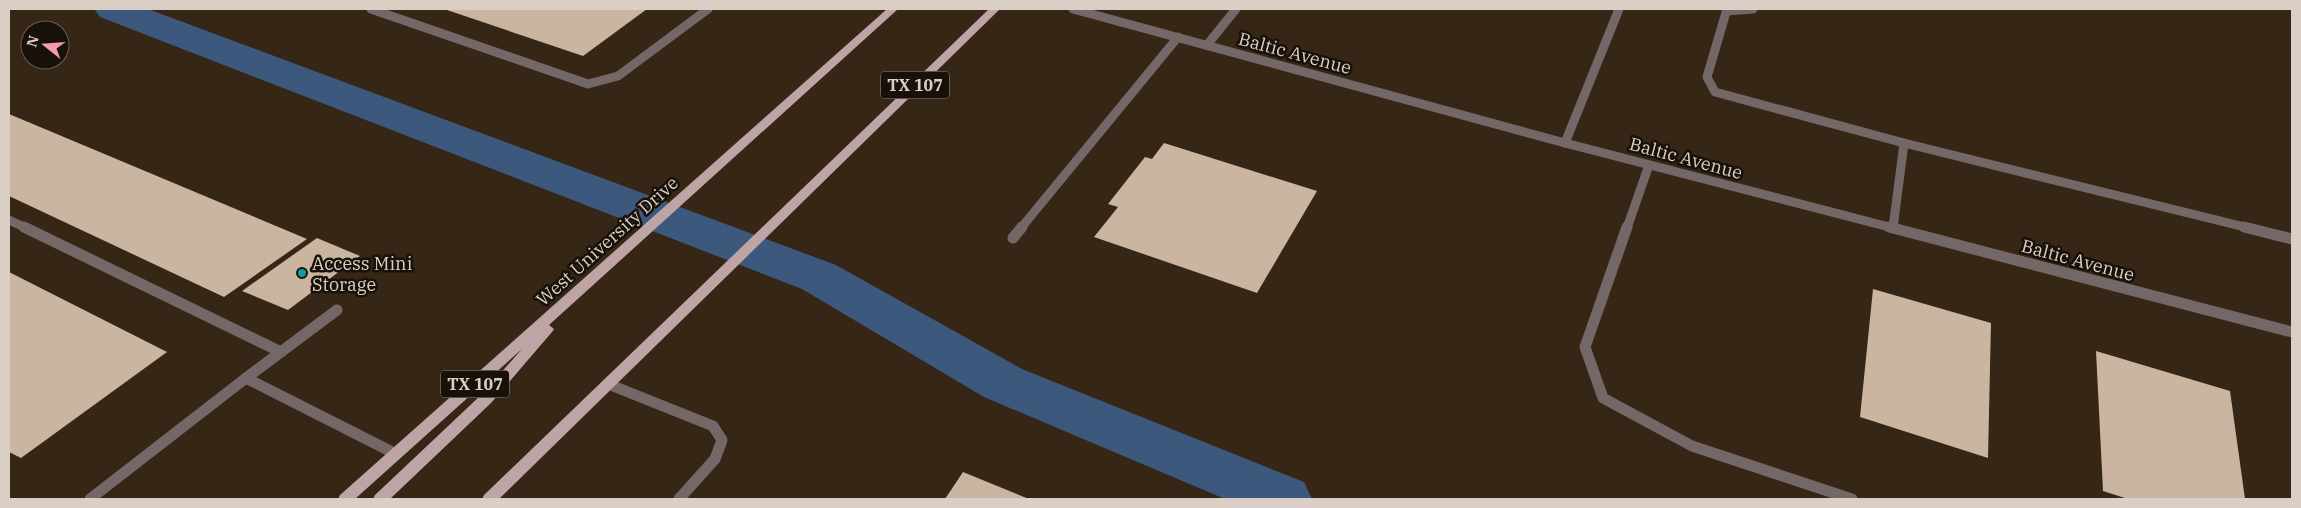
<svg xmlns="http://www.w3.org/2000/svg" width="2301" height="508" font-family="'IBM Plex Serif',serif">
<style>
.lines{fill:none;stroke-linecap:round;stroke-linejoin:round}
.canal{fill:#3c587c;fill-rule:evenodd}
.building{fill:#c9b5a0}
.lane-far1{stroke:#746767;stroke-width:9}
.lane{stroke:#746767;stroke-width:11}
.street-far1{stroke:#746767;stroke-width:9}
.street{stroke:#746767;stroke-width:11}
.primary{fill:#bfa4a5;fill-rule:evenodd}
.culture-dot{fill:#0f9aa8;stroke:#181109;stroke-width:2}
.labels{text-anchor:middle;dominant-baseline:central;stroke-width:5;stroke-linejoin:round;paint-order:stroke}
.shield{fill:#181109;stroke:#a0968d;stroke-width:1}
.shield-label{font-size:16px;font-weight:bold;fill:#dbcfc5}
.street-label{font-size:18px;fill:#dbcfc5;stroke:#181109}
.poi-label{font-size:18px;fill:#dbcfc5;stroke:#181109;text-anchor:start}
</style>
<rect width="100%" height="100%" fill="#362615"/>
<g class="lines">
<polygon class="canal" points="94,9 148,9 836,265 1022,369 1304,482 1312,499 1225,499 984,397 802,289 100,17"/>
</g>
<g class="building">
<polygon points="444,9 647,9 583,56"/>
<polygon points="9,114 307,239 224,297 9,196"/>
<polygon points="1164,143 1317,191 1257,293 1094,237 1118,207 1108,204 1145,157 1152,159"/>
<polygon points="317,238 360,256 288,310 242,291"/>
<polygon points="9,272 167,352 21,458 9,452"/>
<polygon points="1873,289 1991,323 1988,458 1860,417"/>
<polygon points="2096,351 2230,391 2245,499 2128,499 2103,491"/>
<polygon points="963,472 1029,499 945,499"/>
</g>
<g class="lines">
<g class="lane-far1">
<polyline points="371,9 588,84 618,76 708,9"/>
<polyline points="1727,9 1707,77 1715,92 1904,143 1893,228"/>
<polyline points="1726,11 1753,9"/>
<polyline points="1207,45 1236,9"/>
<polyline points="1904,143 2249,228"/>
<polyline points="9,220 26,228"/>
<polyline points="1021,228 1178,37"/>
<polyline points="1627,228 1649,165"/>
</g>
<g class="lane">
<polyline points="24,227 281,352"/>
<polyline points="1627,227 1585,347 1603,398 1692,446 1852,499"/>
<polyline points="2244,227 2292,239"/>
<polyline points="1013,238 1022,227"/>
<polyline points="246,378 337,310"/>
<polyline points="608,384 713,426 722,440 715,459 679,499"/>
<polyline points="90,499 246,378 396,454"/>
</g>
<g class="street-far1">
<polyline points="1073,9 1565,143 1893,228"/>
<polyline points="1565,143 1619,9"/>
</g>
<polyline class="street" points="1889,227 2292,332"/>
<g class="primary">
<polygon points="887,9 898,9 549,325 554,329 552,332 491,403 390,499 373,499 375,495 481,395 522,349 355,499 338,499 340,495"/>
<polygon points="989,9 1000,9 499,499 482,499 484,495"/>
</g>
</g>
<circle class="culture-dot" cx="302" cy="273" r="5"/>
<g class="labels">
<g class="shield">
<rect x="881" y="71.5" width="68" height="27" rx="4"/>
<rect x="441" y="370.5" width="68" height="27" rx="4"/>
</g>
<g class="shield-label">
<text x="915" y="85">TX 107</text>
<text x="475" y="384">TX 107</text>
</g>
<g class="street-label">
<text transform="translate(1295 53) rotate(15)">Baltic Avenue</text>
<text transform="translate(1686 158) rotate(15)">Baltic Avenue</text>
<text transform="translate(607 241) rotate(-42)">West University Drive</text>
<text transform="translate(2078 260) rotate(15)">Baltic Avenue</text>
</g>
<g class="poi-label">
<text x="312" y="263">Access Mini<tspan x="312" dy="21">Storage</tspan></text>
</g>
</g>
<rect width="2301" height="508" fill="none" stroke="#dbcfc5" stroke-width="20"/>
<g transform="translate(45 45) rotate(287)"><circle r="24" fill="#181109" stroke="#665d54"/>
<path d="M0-4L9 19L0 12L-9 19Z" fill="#f39aac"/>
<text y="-8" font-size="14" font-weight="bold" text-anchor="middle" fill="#dbcfc5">N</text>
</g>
</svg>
